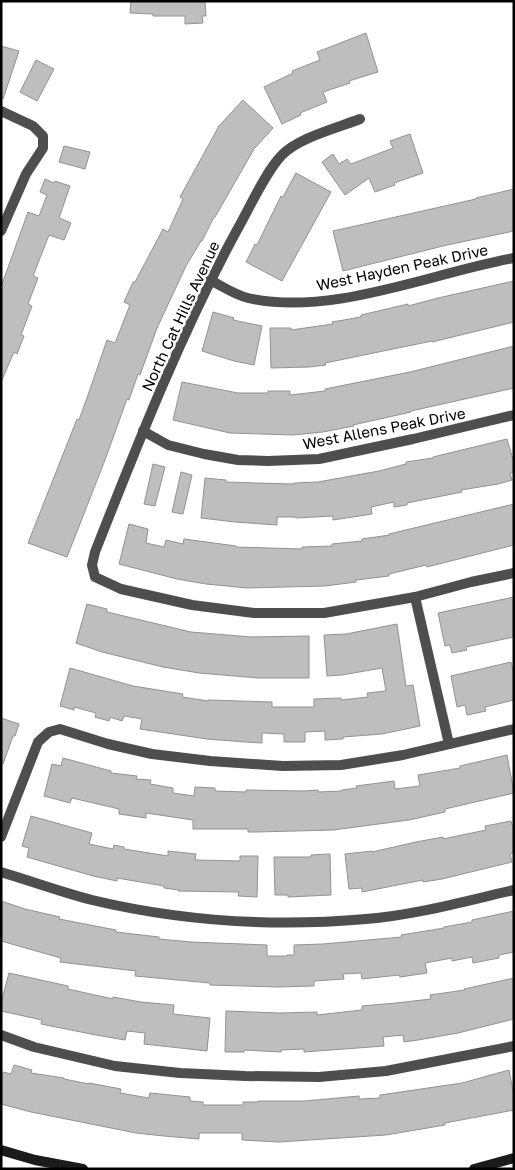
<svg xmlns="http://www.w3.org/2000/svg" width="515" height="1170" font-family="'Golos Text',sans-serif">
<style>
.building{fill:#bebebe;stroke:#929292}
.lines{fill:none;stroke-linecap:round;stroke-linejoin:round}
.street{stroke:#4e4e4e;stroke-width:10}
.secondary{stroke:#1b1b1b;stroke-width:10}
.labels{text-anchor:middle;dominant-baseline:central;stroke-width:5;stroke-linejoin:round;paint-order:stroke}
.street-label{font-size:15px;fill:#000;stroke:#fff}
</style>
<rect width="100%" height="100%" fill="#fff"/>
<g class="building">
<polygon points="131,1 205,1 206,16 202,16 203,23 185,24 185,16 153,16 153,14 130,13"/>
<polygon points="366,33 378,72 349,81 350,83 323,92 327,102 300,113 301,115 282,124 264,87 293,73 292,71 320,60 317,52"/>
<polygon points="1,46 19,51 3,99 1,98"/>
<polygon points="36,60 54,69 37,101 20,92"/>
<polygon points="243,100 273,128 254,149 215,217 214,217 202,241 201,241 186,266 157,328 140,375 138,374 129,400 127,399 105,460 67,557 28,543 77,419 79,420 88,395 107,340 115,343 130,305 124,302 133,282 135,282 163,229 168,232 183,199 180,197 219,126"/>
<polygon points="410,134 423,173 394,183 395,185 375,192 369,178 345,195 322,162 333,154 339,164 347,159 351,164 393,148 390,141"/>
<polygon points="64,146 90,152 85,169 59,162"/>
<polygon points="296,173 331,192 282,281 246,262 255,244 257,245 281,196 283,197"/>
<polygon points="45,179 54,183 55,181 70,186 59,218 71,223 64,240 49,235 33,276 38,278 28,304 32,306 21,335 24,336 17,354 14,352 1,382 1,287 28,212 39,216 47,195 40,192"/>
<polygon points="514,189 514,231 447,245 343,271 333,231 476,199 476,198"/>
<polygon points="514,281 514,322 432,342 432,341 325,363 326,365 309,367 271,368 270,328 291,328 291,330 333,324 332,322 361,317 361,315 408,304 408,306 438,298"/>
<polygon points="213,312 234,318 233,320 262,326 254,365 234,361 202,351"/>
<polygon points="514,346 514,388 411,411 411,412 353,425 354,426 323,432 293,435 230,433 173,420 182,382 238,393 268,393 268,391 290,391 290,395 325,391 325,389 410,372"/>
<polygon points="507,439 514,463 514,472 510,473 512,480 498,484 461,490 462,492 407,503 407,505 394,507 394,502 371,507 372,514 333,520 333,516 296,518 295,517 277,517 277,525 235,522 201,518 205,478 226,480 226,482 256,483 294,484 294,483 318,482 379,471 406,464 406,462 433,458 433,457"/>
<polygon points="153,464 165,467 155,506 144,504"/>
<polygon points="181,472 192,475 183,514 172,512"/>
<polygon points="514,504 514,545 427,567 426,565 389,574 389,576 356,580 356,582 325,586 247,588 206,584 177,579 119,564 129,524 148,529 146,543 164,547 166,540 183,544 184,539 236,546 236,547 302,549 302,547 332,546 332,544 362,541 362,539 390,535 389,534"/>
<polygon points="514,597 514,637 466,647 467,650 452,653 450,645 445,646 438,613"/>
<polygon points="87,604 107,609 107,612 191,632 251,637 309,636 309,678 258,678 199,673 163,667 102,652 76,643"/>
<polygon points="397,624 406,686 413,685 420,726 382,734 343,737 343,739 325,740 325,731 305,732 305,742 284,742 284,734 262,733 262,743 245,742 207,739 140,729 142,719 124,716 122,721 110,717 109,721 95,717 96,713 74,707 74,710 60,706 70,668 133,686 183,694 182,697 208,701 208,700 272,702 272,707 314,707 314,699 341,698 341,700 368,697 367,693 386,691 382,668 342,675 327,676 324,635 346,634"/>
<polygon points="511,662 514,675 514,700 485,707 486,711 467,715 465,705 457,707 451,676"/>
<polygon points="1,718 19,724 15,736 13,736 3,764 1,764"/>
<polygon points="507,755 514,793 445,809 445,812 409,820 333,830 257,832 248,832 248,829 193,829 193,820 146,813 146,818 119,814 119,809 72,798 70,803 44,796 52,764 61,766 63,758 111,771 111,773 137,776 136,779 151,780 150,784 173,788 173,793 194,796 195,787 215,788 215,791 246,792 246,790 304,791 318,790 318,792 342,791 342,790 357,788 356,786 394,781 395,789 420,786 418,775 460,768 460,766"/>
<polygon points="31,816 92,833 89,844 113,849 114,845 124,847 124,849 168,856 168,851 196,854 195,860 240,861 240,856 258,856 257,897 238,896 239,892 178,891 179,890 164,888 164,886 117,878 117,881 93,876 27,857 29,848 22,846"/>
<polygon points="511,821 514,831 514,853 510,854 512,862 442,879 423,882 423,880 362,892 362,888 349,889 345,854 372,851 372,852 416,842 443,837 443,839 486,830 485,826"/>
<polygon points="330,854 331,895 288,897 288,895 275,895 274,857 311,857 311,855"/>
<polygon points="1,901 25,909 60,917 59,919 116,930 116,932 159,937 159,939 191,942 267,945 267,956 287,956 287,955 294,955 294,945 323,944 402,937 401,935 444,928 444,927 472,922 472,920 514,911 514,952 499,955 499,958 473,963 472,957 452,961 452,958 425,963 427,973 400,977 399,975 362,979 361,973 343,974 344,979 314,981 314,986 278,987 210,985 210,983 135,976 136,971 60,962 61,958 1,941"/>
<polygon points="9,973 68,986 68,989 113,999 113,997 141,1002 174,1005 173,1014 210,1018 207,1051 144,1044 145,1033 127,1031 125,1040 96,1035 41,1024 42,1020 1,1011 1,1003"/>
<polygon points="514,978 514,1019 458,1033 418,1040 404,1042 403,1035 383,1037 384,1046 304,1052 304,1049 281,1050 281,1052 244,1050 244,1052 225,1052 226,1011 279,1013 317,1012 317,1015 362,1010 362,1006 396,1003 431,999 430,995 465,990 464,989"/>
<polygon points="14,1065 32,1070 31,1073 64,1078 64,1079 89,1084 89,1083 121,1089 120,1093 149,1098 150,1093 190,1097 190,1101 203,1102 203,1105 243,1105 243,1102 258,1102 258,1101 305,1101 359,1096 359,1099 380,1098 380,1095 462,1083 509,1070 514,1096 514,1110 445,1123 445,1125 386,1135 279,1142 242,1140 242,1133 199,1133 199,1139 164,1136 136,1133 31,1112 1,1104 1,1078 3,1072 11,1074"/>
</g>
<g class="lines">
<g class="street">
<polyline points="1,111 33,126 43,136 43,148 26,174 1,231"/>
<path d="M360,119C337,128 297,138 281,156C265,173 249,209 237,230C181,333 138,443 95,552L92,565L95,577L121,589L192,605L254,613H324L415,597L471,582L514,573"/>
<path d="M210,280C222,286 235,295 248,298C331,317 431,273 514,258"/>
<polyline points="143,431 168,445 204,454 238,460 268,461 319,459 413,439 514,415"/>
<polyline points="415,597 449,744"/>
<polyline points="1,837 38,742 49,732 60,729 108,744 152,754 210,761 283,766 341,765 403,755 514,729"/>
<path d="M1,872C31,881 61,892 92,900C180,921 275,927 366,919C416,915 465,901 514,890"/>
<polyline points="1,1035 34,1047 115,1066 180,1073 245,1076 319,1077 386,1071 514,1046"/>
</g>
<g class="secondary">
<polyline points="1,1150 35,1160 83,1169"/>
<polyline points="474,1169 514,1158"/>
</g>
</g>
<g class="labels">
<g class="street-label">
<text transform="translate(402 267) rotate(-12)">West Hayden Peak Drive</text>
<text transform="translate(180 316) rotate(-65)">North Cat Hills Avenue</text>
<text transform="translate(384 428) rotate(-11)">West Allens Peak Drive</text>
</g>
</g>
<rect width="515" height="1170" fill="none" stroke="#000000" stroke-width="5"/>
</svg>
